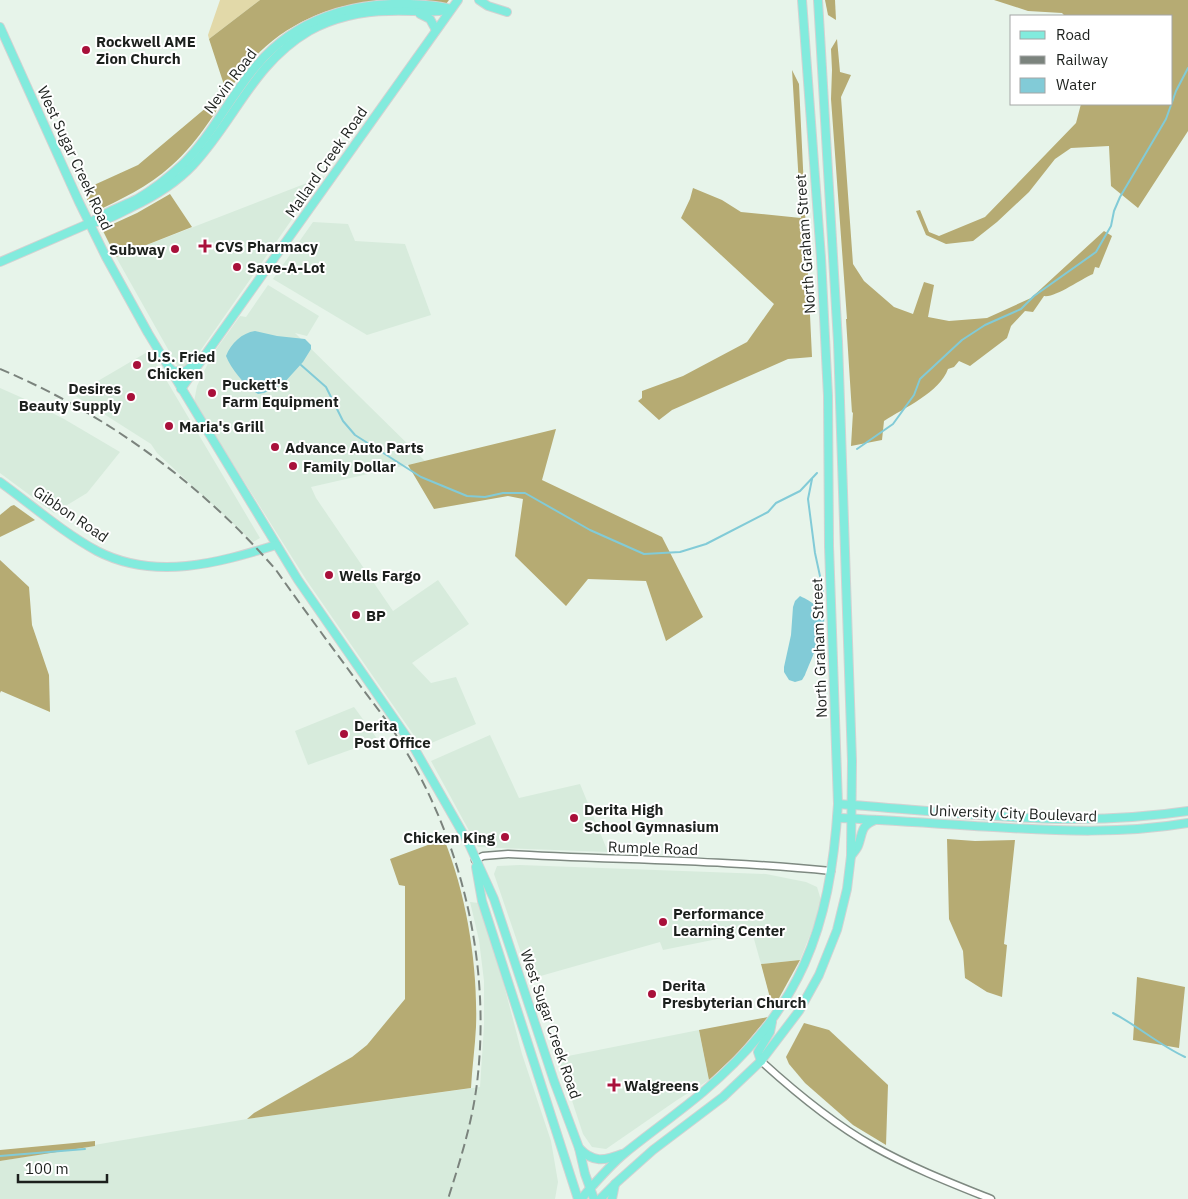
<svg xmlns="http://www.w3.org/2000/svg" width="1188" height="1199" font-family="'IBM Plex Sans',sans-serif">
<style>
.built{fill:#d7ebdc}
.green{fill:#e2d9a9}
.forest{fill:#b6ab73}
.water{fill:#82cbd7}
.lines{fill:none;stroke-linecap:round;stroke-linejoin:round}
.stream{stroke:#82cbd7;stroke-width:2}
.minor-casing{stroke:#7e8981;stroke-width:9}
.major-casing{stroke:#d2d2d2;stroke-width:10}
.minor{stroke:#fff;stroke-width:6}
.major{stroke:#82ebdd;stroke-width:8}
.rail{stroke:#7b837d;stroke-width:2;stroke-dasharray:10 5;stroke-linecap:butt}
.poi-dot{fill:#a8103a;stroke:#fff;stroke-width:2}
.labels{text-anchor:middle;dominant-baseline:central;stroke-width:4;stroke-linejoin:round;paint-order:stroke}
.poi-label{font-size:15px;font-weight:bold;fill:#1c201d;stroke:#fff;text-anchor:start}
.street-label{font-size:15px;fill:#1c201d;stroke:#fff}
</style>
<rect width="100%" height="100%" fill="#e7f4ea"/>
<g class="built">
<polygon points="325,176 304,202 196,357 186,367 178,367 116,257"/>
<polygon points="313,222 348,224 355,241 405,244 431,315 367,335 273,279"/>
<polygon points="268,285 319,316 307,336 295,333 425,461 311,487 316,498 393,611 438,580 469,624 412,663 431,683 456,677 476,724 422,747 307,581 194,402 197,386 212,355 240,316 246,317"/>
<polygon points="149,351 260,538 253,542 157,453 151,444 74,395"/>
<polygon points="0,388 27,400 64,419 120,452 87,493 54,513 0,473"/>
<polygon points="354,707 378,740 308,765 295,731"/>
<polygon points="490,735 519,798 580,784 608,852 478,847 431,761"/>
<polygon points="520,865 766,874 806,882 817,887 821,900 814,925 800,960 761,964 752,932 663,950 660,942 530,979 494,874 497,866"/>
<polygon points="470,902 479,903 504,985 522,1054 551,1141 558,1182 555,1199 0,1199 0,1161 247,1119 480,1087 484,1026 484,981 479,940"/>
<polygon points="699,1030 709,1080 677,1100 606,1149 592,1147 583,1134 558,1058"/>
</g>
<polygon class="green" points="220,0 260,0 209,39 208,35"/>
<g class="forest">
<path d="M260,0H449L446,4C422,3 398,0 374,2C322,5 270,32 239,76C218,107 200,141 171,166C148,187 121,199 93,213L83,190L138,165L226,91L209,39Z"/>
<polygon points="825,0 835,0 836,20 828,15"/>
<polygon points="994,0 1188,0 1188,131 1138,208 1111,186 1109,146 1071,148 1055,159 1029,192 997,222 973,241 946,244 926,235 916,211 920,210 929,232 939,236 985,217 1076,123 1081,104 1172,104 1172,16 1065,16 1062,13 1028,11"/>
<path d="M837,39L840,72L851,75L841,97L853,264L864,281L894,307L913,314L924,282L934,285L928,317L949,321L987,318L1031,298L1104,231L1112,236L1099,268L1095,267L1093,274C1081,279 1055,298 1044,296L1033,312L1025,311L1011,326L1007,338L970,366L959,361L954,367L948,369C940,392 904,408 884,421L882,440L851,446L853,412L852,413L846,319H847L831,99L832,70L831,49Z"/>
<polygon points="792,70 799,84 812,357 788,359 672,410 659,420 638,401 642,398 642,391 683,376 747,342 774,304 681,218 690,199 693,188 722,200 741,212 801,218"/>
<polygon points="170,194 192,227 116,257 102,229 137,213"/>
<polygon points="556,429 542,480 662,537 703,617 666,641 646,581 588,579 566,606 515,556 523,499 508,496 434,509 408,465"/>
<polygon points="14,505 35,520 0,537 0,515 11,506"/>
<polygon points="0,560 29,587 32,625 49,675 50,712 1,691 0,693"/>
<path d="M444,839C467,896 478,966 476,1027C475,1047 472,1068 471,1088L247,1119L254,1113L352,1057L367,1045L405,999V886L399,885L390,859Z"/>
<polygon points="947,839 975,841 1015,840 1004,944 1007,945 1002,997 987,992 965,978 963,951 949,919"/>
<polygon points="800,960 773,1009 761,964"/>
<polygon points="1137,977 1185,987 1179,1048 1133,1040"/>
<polygon points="768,1017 738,1053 709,1080 699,1030"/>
<polygon points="804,1023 829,1030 888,1085 886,1145 853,1125 805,1083 789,1064 786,1057"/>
<polygon points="95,1141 95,1146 0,1161 0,1150"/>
</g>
<g class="water">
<path d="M255,331L277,336L305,339L311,345V349L303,362L283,384L264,393L258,394C245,386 231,369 226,356C231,343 242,333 255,331Z"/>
<path d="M800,596C807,599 822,608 824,616C827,625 809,665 805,675L802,680L795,682L789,680L784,672V667L791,635L793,607L795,601Z"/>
</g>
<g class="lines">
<g class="stream">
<polyline points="301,365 326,387 343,421 355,435 421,477 467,496 485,497 503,493 525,493 590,530 644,554 680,552 706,544 768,512 776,503 800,491 817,473"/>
<polyline points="857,449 893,424 914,395 920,379 962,340 985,325 1021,309 1034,296 1096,252 1111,226 1114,211 1120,197 1166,119 1176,91 1188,68"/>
<polyline points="812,479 808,499 815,553 823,590 816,606"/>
<path d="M1113,1013C1138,1026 1159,1045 1185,1057"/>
<polyline points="0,1156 85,1149"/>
</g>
<g class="minor-casing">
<g id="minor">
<path d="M475,860L483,856L508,854C615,860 724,860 831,871"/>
<path d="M761,1061C795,1092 832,1123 873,1146C910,1167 951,1183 991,1199"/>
</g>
</g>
<g class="major-casing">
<g id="major">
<polyline points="479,0 488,6 507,12"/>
<polyline points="420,14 430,19 436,30"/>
<polyline points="0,27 79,202 106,257 148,333 298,580 413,746 469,844 494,899 554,1081 579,1148 585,1174 594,1199"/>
<path d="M90,223C105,222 118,214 132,207C153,197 177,182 193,165C235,120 253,64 309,31C332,18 362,11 389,11C410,10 429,13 449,10"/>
<path d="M0,262L90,223C104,212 121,207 137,199C153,190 168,178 182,165C212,136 230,96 257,65C296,19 351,2 410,4C424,5 438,5 451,9"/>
<polyline points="170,368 173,371 185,372 194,364"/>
<polyline points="181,389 458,0"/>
<path d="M0,482C32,505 62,532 97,551C155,581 218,563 276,545"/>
<path d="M838,804C956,812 1070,829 1188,811"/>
<path d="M837,818C889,820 941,824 994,827C1058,831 1124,834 1188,823"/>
<path d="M851,856C853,853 857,849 858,846C863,833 860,826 875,820"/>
<polyline points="476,867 482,901 578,1199"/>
<polyline points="761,1061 758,1052 770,1032 772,1022"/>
<path d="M579,1148C593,1163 604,1161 622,1154"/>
<path d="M581,1199C595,1183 609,1166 625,1153C651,1132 678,1113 703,1092C801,1008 830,931 838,804L829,546L828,396L821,258L802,0"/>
<polyline points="600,1199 616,1183 653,1150 723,1097 761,1061 799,1011 819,975 837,930 847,889 851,856 852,761 838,342 818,0"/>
<polyline points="612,1199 615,1184"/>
</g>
</g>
<use href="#minor" class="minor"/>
<use href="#major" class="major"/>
<path class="rail" d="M0,369C105,413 202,484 276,570C302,607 329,643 356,680C369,698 384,716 396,735C460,835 490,956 478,1074C474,1117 461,1158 448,1199"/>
</g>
<g class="poi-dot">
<circle cx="86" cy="50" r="5"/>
<path d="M202.5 238.5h5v5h5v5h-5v5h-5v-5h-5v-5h5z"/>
<circle cx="175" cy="249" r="5"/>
<circle cx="237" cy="267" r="5"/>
<circle cx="137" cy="365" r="5"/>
<circle cx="212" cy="393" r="5"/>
<circle cx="131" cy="397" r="5"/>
<circle cx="169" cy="426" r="5"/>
<circle cx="275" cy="447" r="5"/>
<circle cx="293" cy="466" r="5"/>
<circle cx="329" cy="575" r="5"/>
<circle cx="356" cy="615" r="5"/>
<circle cx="344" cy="734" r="5"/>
<circle cx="574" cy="818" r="5"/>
<circle cx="505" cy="837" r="5"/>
<circle cx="663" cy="922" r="5"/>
<circle cx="652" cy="994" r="5"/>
<path d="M611.5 1077.5h5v5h5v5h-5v5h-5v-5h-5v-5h5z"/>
</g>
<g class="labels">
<g class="poi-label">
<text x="96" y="41">Rockwell AME<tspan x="96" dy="17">Zion Church</tspan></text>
<text x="215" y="246">CVS Pharmacy</text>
<text x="165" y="249" text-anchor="end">Subway</text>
<text x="247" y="267">Save-A-Lot</text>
<text x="147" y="356">U.S. Fried<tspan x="147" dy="17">Chicken</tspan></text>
<text x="222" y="384">Puckett's<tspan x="222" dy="17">Farm Equipment</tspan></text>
<text x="121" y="388" text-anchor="end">Desires<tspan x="121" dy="17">Beauty Supply</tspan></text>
<text x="179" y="426">Maria's Grill</text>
<text x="285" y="447">Advance Auto Parts</text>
<text x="303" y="466">Family Dollar</text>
<text x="339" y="575">Wells Fargo</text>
<text x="366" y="615">BP</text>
<text x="354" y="725">Derita<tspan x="354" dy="17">Post Office</tspan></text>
<text x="584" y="809">Derita High<tspan x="584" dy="17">School Gymnasium</tspan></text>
<text x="495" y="837" text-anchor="end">Chicken King</text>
<text x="673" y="913">Performance<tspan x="673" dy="17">Learning Center</tspan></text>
<text x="662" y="985">Derita<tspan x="662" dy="17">Presbyterian Church</tspan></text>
<text x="624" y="1085">Walgreens</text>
</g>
<g class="street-label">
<text transform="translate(230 81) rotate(-53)">Nevin Road</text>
<text transform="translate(75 158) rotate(65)">West Sugar Creek Road</text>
<text transform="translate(326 162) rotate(-55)">Mallard Creek Road</text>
<text transform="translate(805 244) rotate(-94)">North Graham Street</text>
<text transform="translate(71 514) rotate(34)">Gibbon Road</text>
<text transform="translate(819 648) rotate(-92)">North Graham Street</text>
<text transform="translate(1013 813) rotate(2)">University City Boulevard</text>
<text transform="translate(653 848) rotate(2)">Rumple Road</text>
<text transform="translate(551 1024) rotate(71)">West Sugar Creek Road</text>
</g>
</g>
<rect x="1010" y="15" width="162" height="90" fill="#ffffff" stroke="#a4a6a5"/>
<rect x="1020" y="31" width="25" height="8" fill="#82ebdd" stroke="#a4a6a5"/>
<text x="1056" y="40" font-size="15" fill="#1c201d">Road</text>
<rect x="1020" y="56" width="25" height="8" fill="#7b837d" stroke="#a4a6a5"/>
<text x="1056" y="65" font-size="15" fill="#1c201d">Railway</text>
<rect x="1020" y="78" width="25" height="15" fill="#82cbd7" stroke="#a4a6a5"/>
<text x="1056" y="90" font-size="15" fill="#1c201d">Water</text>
<path d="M18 1174v8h89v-8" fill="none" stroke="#1c201d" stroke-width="2.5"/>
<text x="25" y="1174" font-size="15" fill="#1c201d" stroke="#ffffff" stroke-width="4" paint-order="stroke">100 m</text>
</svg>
